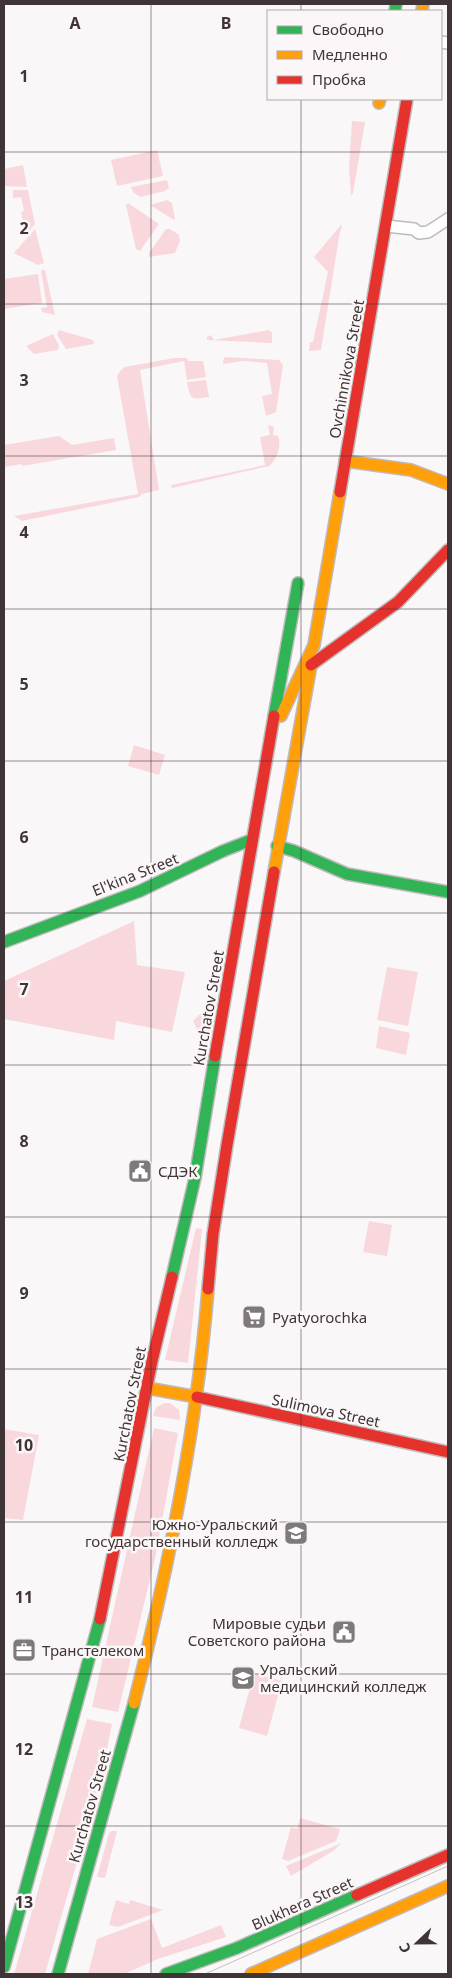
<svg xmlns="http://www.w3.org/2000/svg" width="452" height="1978" font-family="'Noto Sans',sans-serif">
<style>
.green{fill:#f9d8dd}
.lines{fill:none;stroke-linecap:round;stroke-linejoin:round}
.street-casing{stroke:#c0babc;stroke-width:14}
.fast-casing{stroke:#c0babc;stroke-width:14}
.slow-casing{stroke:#c0babc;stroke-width:14}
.jam-casing{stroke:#c0babc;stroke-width:14}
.street{stroke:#fefefe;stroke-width:11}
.fast{stroke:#30b455;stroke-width:11}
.slow{stroke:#ff9f0a;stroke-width:11}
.jam{stroke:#e5322d;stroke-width:11}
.tram{stroke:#c4c3c3;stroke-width:1}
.grid{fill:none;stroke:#3f3536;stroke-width:1;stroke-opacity:0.55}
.labels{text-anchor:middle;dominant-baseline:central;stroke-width:5;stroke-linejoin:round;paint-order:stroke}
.street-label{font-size:15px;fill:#3f3536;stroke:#fbf6f7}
.poi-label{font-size:15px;fill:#3f3536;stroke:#fbf6f7;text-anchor:start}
.grid-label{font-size:16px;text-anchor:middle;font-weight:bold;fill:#3f3536;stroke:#fbf6f7;stroke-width:5;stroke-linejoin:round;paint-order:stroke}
</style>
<rect width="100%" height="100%" fill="#faf7f8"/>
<g class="green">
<polygon points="352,121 365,122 353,193 351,196 349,168"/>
<polygon points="157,150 163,176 117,186 111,160"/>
<polygon points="23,165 27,187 4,186 4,169"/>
<polygon points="167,180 169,188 165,191 140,197 133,192 131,187"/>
<polygon points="13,190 28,190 35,224 26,234 21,212 24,211 21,197 13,198"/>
<polygon points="167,200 172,203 175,219 174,220 150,205"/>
<polygon points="128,203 159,224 140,251 136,249 126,205"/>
<polygon points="341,225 342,225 339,237 321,350 309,351 310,342 313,342 328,272 314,257"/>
<polygon points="35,229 44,263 38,265 14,253"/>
<polygon points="166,229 170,229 179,235 180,241 175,253 149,257 149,253"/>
<polygon points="41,270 45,270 55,315 42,312 41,308 47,307"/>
<polygon points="38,274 42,303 4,309 4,279"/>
<polygon points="59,330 93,340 94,344 66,349 57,335"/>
<polygon points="269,330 272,333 272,343 207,340 207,337 211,335 214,340"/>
<polygon points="53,334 59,346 58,350 34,354 26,346"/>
<polygon points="224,357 279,360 283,365 276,412 266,416 262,396 272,394 267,363 243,361 223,364"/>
<polygon points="174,358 187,358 188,361 203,361 206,377 187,380 184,361 140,370 159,490 142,494 139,497 22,521 14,516 138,494 117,376 121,370 125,367"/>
<path d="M206,380L209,397C191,400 190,400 187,382Z"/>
<path d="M268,425L274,427L273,435L278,436C282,445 277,460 269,466L172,488L171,485L265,465L260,437L270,435Z"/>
<polygon points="59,436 72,445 114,438 116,450 22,466 22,464 4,467 4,445"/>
<polygon points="134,745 165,755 159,775 128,766"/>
<polygon points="134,921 137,965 185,972 172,1032 116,1021 114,1040 4,1019 4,981"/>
<polygon points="387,967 418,972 408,1026 377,1020"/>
<polygon points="211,1003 205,1045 193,1021"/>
<polygon points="379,1026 410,1033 406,1055 376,1048"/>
<polygon points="369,1221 392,1225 387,1256 363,1252"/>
<polygon points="196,1228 202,1229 188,1363 165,1360"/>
<polygon points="165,1403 170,1403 179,1410 180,1420 153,1416 156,1407"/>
<polygon points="154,1428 178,1433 156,1554 118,1712 92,1707"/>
<polygon points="4,1429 39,1435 23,1520 4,1518"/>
<polygon points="254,1673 282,1681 267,1736 239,1728"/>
<polygon points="87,1719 112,1724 102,1774 45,1974 14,1974"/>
<polygon points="300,1818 340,1829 336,1841 288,1861 282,1859 291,1827 297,1829"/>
<polygon points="112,1831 117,1831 105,1878 97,1877 109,1833"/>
<polygon points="342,1843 333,1851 291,1876 286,1866"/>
<polygon points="116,1900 129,1904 130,1900 163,1910 118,1927 109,1925"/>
<polygon points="151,1919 162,1948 221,1925 226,1937 158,1959 124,1974 88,1974 97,1939"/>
</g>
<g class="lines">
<g class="street-casing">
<g id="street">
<polyline points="441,42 448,43"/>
<polyline points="386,226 414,229 419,233 428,232 448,219"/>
</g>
</g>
<g class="fast-casing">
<g id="fast">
<polyline points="395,11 396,4"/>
<polyline points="274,716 298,583"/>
<polyline points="277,846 294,851 347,874 448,892"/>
<polyline points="4,942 140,891 223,851 251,840"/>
<polyline points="172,1277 195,1178 215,1056"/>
<polyline points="4,1967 100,1619"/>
<polyline points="58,1974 134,1703"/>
<polyline points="166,1974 237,1948 357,1895"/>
</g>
</g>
<g class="slow-casing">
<g id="slow">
<polyline points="422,11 423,4"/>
<polyline points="379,103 380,99"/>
<polyline points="345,461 411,470 448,484"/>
<polyline points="281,716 314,645 340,492"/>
<polyline points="274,872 311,665"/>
<polyline points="147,1388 197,1397"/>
<path d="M134,1703C169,1567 197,1428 208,1289"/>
<polyline points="251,1974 448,1886"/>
</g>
</g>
<g class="jam-casing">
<g id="jam">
<polyline points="340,492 407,99"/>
<polyline points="311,665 398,602 448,550"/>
<polyline points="215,1056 274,716"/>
<polyline points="208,1289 213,1234 227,1145 274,872"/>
<polyline points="197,1397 448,1452"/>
<polyline points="100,1619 152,1361 172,1277"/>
<polyline points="357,1895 448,1855"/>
</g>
</g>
<use href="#street" class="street"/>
<use href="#fast" class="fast"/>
<use href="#slow" class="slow"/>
<use href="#jam" class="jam"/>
<polyline class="tram" points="205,1974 448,1866"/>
</g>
<path class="grid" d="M151,4V1974M301,4V11M301,99V1974M4,152H448M4,304H448M4,456H448M4,609H448M4,761H448M4,913H448M4,1065H448M4,1217H448M4,1369H448M4,1522H448M4,1674H448M4,1826H448"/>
<defs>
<g id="civic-square" transform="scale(1.25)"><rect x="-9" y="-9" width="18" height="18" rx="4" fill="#80797a" stroke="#fbf6f7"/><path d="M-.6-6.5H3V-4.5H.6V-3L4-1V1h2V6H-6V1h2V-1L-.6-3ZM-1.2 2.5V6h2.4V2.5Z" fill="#fff"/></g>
<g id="supermarket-square" transform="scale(1.25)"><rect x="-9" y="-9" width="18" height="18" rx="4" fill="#80797a" stroke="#fbf6f7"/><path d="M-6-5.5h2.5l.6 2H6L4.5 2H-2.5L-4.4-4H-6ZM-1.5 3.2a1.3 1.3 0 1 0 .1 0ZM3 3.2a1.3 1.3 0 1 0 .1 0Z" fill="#fff"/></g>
<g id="university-square" transform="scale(1.25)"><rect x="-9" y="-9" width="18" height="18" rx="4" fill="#80797a" stroke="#fbf6f7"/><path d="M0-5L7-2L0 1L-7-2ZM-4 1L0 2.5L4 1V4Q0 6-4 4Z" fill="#fff"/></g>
<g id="office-square" transform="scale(1.25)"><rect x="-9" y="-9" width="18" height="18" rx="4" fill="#80797a" stroke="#fbf6f7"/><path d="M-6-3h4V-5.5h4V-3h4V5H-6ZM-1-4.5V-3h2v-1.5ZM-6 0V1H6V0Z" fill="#fff"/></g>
</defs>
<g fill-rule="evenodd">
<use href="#civic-square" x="140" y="1171"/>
<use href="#supermarket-square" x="254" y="1317"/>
<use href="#university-square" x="296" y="1533"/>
<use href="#civic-square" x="344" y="1632"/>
<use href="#office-square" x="24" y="1650"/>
<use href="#university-square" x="243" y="1678"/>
</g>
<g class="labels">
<g class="street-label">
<text transform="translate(346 369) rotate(-80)">Ovchinnikova Street</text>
<text transform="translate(135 874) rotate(-22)">El'kina Street</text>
<text transform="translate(208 1008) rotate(-80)">Kurchatov Street</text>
<text transform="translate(129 1404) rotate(-79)">Kurchatov Street</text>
<text transform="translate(326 1410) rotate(12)">Sulimova Street</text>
<text transform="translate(89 1806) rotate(-74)">Kurchatov Street</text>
<text transform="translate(302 1903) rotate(-24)">Blukhera Street</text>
</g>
<g class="poi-label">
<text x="158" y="1171">СДЭК</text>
<text x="272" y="1317">Pyatyorochka</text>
<text x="278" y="1524" text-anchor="end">Южно-Уральский<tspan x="278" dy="17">государственный колледж</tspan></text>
<text x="326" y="1623" text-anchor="end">Мировые судьи<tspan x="326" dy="17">Советского района</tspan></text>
<text x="42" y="1650">Транстелеком</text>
<text x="260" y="1669">Уральский<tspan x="260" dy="17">медицинский колледж</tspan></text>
</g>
</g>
<g class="grid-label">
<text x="75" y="29">A</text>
<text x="226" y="29">B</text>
<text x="24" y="82">1</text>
<text x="24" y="234">2</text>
<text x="24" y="386">3</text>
<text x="24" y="538">4</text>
<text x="24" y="690">5</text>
<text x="24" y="843">6</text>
<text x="24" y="995">7</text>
<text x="24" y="1147">8</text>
<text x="24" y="1299">9</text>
<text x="24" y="1451">10</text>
<text x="24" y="1603">11</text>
<text x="24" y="1755">12</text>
<text x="24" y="1908">13</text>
</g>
<rect width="452" height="1978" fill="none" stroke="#3f3536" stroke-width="10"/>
<rect x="267" y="10" width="175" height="90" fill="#fbf6f7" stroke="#b0a9aa"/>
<rect x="277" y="26" width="25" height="8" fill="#30b455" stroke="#b0a9aa"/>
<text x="312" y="35" font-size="15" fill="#3f3536">Свободно</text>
<rect x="277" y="51" width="25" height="8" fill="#ff9f0a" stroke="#b0a9aa"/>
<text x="312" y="60" font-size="15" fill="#3f3536">Медленно</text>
<rect x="277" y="76" width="25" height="8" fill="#e5322d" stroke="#b0a9aa"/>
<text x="312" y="85" font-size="15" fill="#3f3536">Пробка</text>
<g transform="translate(417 1943) rotate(248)" stroke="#fbf6f7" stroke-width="4" paint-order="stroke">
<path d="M0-4L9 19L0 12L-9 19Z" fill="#3f3536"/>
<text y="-8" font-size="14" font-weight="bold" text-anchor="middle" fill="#3f3536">С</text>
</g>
</svg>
